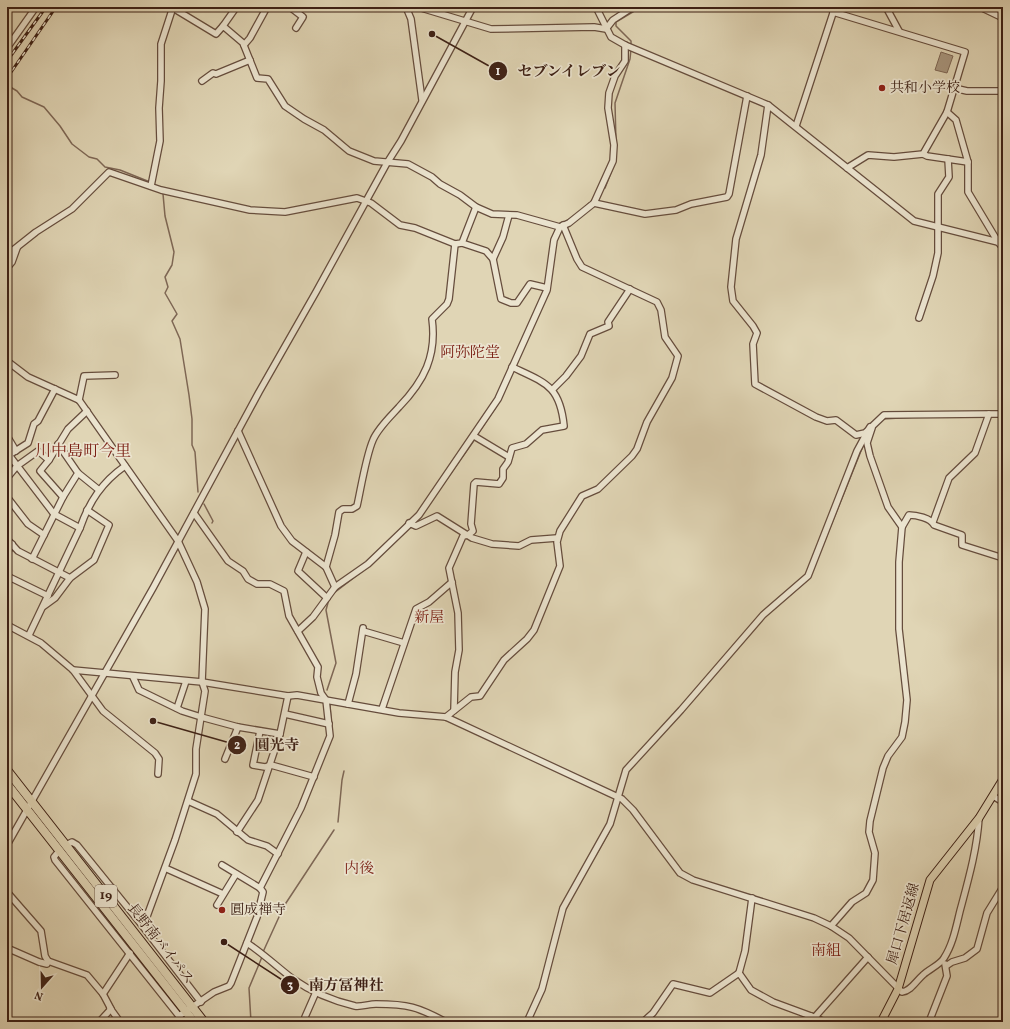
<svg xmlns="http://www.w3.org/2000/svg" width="1010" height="1029" font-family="Vollkorn,'Noto Serif JP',serif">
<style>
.water{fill:#a9977f;stroke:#7e6755}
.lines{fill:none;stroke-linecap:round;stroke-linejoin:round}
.stream{stroke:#7e6755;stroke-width:1.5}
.minor-casing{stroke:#664d3d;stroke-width:8}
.major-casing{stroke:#3d2015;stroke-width:9}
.highway-casing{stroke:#3d2015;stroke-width:10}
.minor{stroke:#ebe4cf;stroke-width:5.5}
.major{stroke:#e0d5b5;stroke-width:7}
.highway{stroke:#e0d5b5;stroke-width:8}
.rail-casing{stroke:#3d2015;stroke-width:3}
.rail{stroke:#ebe4cf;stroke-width:1.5;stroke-dasharray:4.5;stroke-linecap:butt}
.poi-dot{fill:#8f2418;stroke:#ebe4cf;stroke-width:1.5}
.labels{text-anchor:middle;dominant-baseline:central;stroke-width:3.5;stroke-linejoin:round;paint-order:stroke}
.shield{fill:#ebe4cf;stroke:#715b4d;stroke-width:1}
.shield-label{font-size:13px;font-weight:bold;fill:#3d2015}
.poi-label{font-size:14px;fill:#3d2015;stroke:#ebe4cf;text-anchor:start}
.street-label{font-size:14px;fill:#3d2015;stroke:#ebe4cf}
.neighbourhood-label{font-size:15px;fill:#7a1f14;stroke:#ebe4cf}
.quarter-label{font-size:16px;fill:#7a1f14;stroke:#ebe4cf}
.leader{fill:none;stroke:#3d2015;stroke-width:1.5}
.callout-dot{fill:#3d2015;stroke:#ebe4cf;stroke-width:1.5}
.mark-label{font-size:12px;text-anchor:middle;font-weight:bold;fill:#fff}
.callout-label{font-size:15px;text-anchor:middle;font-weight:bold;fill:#3d2015;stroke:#ebe4cf;stroke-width:3.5;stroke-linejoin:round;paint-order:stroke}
</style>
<rect width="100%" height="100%" fill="#e0d5b5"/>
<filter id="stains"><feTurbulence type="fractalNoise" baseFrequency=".005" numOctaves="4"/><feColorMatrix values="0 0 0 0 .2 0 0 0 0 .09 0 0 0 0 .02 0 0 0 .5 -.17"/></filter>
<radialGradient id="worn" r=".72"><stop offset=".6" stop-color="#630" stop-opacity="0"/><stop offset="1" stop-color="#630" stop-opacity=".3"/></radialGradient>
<polygon class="water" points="941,52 953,56 947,73 935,70"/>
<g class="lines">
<g class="stream">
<polyline points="631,45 631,41 616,26 616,22 636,10 637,7"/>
<polyline points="7,85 17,91 22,97 44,107 60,126 72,144 89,157 97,159 105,167 120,170 150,182"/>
<polyline points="616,142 615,103 630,59 631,49"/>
<polyline points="605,188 616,160 616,156"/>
<polyline points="163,194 165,216 174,252 172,265 165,277 168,287 165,293 177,314 172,321 180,339 189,395 192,419 192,445 195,452 198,492"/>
<polyline points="585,207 589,203"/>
<polyline points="565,222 576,214"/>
<polyline points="883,419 917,417"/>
<polyline points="477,435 496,407"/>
<polyline points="204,504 213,521 212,523"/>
<polyline points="422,514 475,439"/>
<polyline points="821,550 863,446"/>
<polyline points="334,593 364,570"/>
<polyline points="790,595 807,580"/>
<polyline points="327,690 336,663 326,610 329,599"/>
<polyline points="330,705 332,734"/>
<polyline points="338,822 342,780 344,771"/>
<polyline points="596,855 609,832"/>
<polyline points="565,911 571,900"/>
<polyline points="263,952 284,906 334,830"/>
<polyline points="251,1022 249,988 262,957"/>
</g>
<g class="minor-casing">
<g id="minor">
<polyline points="290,7 303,17 296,28"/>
<polyline points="406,7 411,19 422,100"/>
<polyline points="418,7 491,29 594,27 606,29 613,20 633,7"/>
<polyline points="596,7 611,37 625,45 768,105 914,221 998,242 1003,248"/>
<polyline points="886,7 899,31"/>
<polyline points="980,7 1003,18"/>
<polyline points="173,8 216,34 223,26 243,43 257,78 268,79 285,106 304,119 324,130 349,151 374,161 408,164 432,177 440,184 460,195 476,207 492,214 517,215 560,227"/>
<polyline points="833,12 965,52 947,112 923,154 894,157 868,155 847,168"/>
<polyline points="223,26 235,9 239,7"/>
<polyline points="244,45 250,38 267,7"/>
<polyline points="7,48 36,7"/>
<polyline points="202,81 213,73 216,74 250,60"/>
<polyline points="954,88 967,91 1003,91"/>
<polyline points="768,105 761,155 736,239 731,287 733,301 753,326 757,333 753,344 755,384 816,417 827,421 836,420 856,435 865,433 884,415 989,414 1000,414 1003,412"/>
<polyline points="947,112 956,120 968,162 968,192 998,242 1003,239"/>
<polyline points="796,126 835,7"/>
<polyline points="923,154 927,156 968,162"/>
<polyline points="151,186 160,141 159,108 161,81 161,44 173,7"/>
<polyline points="594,203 645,214 676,210 691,204 727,197 729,194 747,96"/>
<polyline points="462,243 486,251 493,259 503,237 509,215"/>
<polyline points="7,255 36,232 72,209 109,172 161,190 250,210 285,212 357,198 371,203 400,225 415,228 455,244 462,243 476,207"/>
<polyline points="493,259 501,299 511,303 517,303 530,284 547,288"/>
<polyline points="7,268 12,262 17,248"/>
<polyline points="919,318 933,276 938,253 938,194 949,177 948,159"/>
<polyline points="7,361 28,377 79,400 178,541 197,582 205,609 202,682 205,691 196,749 196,774 175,840 146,919 141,924"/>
<polyline points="55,389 38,421 34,424 28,443 9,455 54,514 80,528"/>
<polyline points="553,389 566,376 581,356 590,334 609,326 608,322 630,289"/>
<polyline points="79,400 84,376 115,375"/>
<polyline points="872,428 867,443 870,456 888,507 902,527"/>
<polyline points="238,431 281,526 292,541 326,567 335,587"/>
<polyline points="7,436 16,451"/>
<polyline points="474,436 509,457"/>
<polyline points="49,460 40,471 63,497"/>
<polyline points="78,473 99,490"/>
<polyline points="7,478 17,466 38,451 49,460 68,429 87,411"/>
<polyline points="7,497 28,524 44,535"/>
<polyline points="933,522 949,478 975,453 989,414"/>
<polyline points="409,523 416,526 437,516 472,538 492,544 519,546 531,540 557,538"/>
<polyline points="7,539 18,551 70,578"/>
<polyline points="306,552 298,571 327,598"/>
<polyline points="7,553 12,544"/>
<polyline points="32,559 63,497 78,473 58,444"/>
<path d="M326,567L335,535L339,512L343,509H352L357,506C361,488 366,456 373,440C378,428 390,417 399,407C424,381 437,356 432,319L447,304L449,299L455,244"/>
<polyline points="7,576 48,596"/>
<polyline points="44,606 55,598 70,578 94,560 109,525 87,510"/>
<polyline points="7,625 41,643 73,670 103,711 155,753 159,759 158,774"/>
<polyline points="298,631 313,617 335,587 368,564 419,515 498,399 547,290 554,240 560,227 569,223 594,203 613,161 614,145 608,108 609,93 615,76 625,61 625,45"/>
<polyline points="363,631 404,643"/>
<path d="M29,635L80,528C89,502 102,482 125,466"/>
<path d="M73,670L202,682L288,696L297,695L399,713L446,717L622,799L633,810L680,873L693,880L814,918L831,926L849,938L902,992C911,991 916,981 923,975C929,969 940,965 944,958C953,944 956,927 960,911C968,881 977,850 979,818"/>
<polyline points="133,677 139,690 182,711 201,717 238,727 280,734"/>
<polyline points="348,704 356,674 363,628"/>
<polyline points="177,708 186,681"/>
<polyline points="382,709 416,609 429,602 452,582"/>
<path d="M454,710L455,672L459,650L458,613L449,568L463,536L468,535L473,531L471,524L474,484L476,482L499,484L503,478V469L508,462L512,448L526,444L542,430L564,426C560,386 546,383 512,367"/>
<polyline points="285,714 329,724"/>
<polyline points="446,717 471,697 480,696 504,660 527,639 534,630 560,566 557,542 560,531 582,496 598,489 632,456 637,449 647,422 672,378 678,356 665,337 661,310 657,302 582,267 577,259 563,225"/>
<polyline points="260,731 253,765 265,767 271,765 314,777"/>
<polyline points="225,759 238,727"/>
<polyline points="993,796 1003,802"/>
<polyline points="188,801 217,814 248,840 267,846 278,854"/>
<polyline points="237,832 258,800 280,734 288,696"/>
<polyline points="7,845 153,588 259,392 316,292 387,163 401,141 473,7"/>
<polyline points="66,845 72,842 77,845 141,924 201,1002"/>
<polyline points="59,851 54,857 55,860 179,1016 180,1022"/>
<polyline points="222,865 260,888"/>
<polyline points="165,868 223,894"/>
<polyline points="7,892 41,931 45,956 48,961 87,975 103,994 111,1009 101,1020 102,1022"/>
<polyline points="217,905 236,874"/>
<path d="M831,926L852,902L866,893L873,880L875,853L869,832L870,821L883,768L888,756L902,737L905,722L907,700L899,629V562L902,527L909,515C916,515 931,518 934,525L962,535V545L1003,558"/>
<path d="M247,943C264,954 277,967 293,979C310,991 334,1001 355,1006C361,1007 369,1004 376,1004C408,1004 418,1007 446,1022"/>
<polyline points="7,948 39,962 47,964 48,961"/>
<polyline points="946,966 952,962 965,958 977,949 987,913 1003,887"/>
<polyline points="739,973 745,951 752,898"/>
<polyline points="103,994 130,953"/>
<polyline points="110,1008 120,1022"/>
<polyline points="179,1016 214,992 229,986 231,983 257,917 263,892 260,888 301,808 330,736 326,700 321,693 317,677 318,667 289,616 284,591 270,584 257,584 248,579 243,571 228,561 194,513"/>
<polyline points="814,1018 868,957"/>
<polyline points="305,1022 305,1017 316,992"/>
<polyline points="527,1022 542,989 563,908 610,824 626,770 681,710 763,615 808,576 857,451 870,427"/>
<polyline points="643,1022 653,1013 673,984 710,993 739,973 751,990 773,1002 811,1016"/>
<polyline points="805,1022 811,1016 825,1022"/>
<polyline points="929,1022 947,976 945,964"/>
</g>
</g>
<g class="major-casing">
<polyline id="major" points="881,1022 898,989 930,880 979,818 1003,779"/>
</g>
<g class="highway-casing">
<g id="highway">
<polyline points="7,770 204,1022"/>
<polyline points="7,784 194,1022"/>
</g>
</g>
<use href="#minor" class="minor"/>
<use href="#major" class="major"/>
<use href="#highway" class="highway"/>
<g class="rail-casing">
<g id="rail">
<polyline points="7,61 46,7"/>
<polyline points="7,78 56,7"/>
</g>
</g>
<use href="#rail" class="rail"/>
</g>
<g class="poi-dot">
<circle cx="882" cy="88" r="4"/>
<circle cx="222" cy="910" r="4"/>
</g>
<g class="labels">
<rect class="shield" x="95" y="885" width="22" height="22" rx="3"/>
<g class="shield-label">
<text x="106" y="896">19</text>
</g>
<g class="poi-label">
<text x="890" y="88">共和小学校</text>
<text x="230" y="910">圓成禅寺</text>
</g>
<g class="street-label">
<text transform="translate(904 924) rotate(-74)">犀口下居返線</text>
<text transform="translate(160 944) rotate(52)">長野南バイパス</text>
</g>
<g class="neighbourhood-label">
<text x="470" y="353">阿弥陀堂</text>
<text x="429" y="618">新屋</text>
<text x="359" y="869">内後</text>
<text x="826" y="951">南組</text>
</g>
<g class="quarter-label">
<text x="83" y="452">川中島町今里</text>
</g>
</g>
<path class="leader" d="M432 34L498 71M153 721L237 745M224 942L290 985"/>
<g class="callout-dot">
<circle cx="432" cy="34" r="4"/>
<circle cx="153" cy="721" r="4"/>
<circle cx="224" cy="942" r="4"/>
<circle cx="498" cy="71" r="10"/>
<circle cx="237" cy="745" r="10"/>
<circle cx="290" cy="985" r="10"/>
</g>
<g class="mark-label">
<text x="498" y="75">1</text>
<text x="237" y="749">2</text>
<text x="290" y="989">3</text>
</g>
<g class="callout-label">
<text x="569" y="76">セブンイレブン</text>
<text x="277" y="750">圓光寺</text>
<text x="346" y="990">南方冨神社</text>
</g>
<rect width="1010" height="1029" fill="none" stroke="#e0d5b5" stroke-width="24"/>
<rect x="8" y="8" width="994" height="1013" fill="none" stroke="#3d2015" stroke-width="2"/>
<rect x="12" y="12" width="986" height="1005" fill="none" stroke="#3d2015"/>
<g transform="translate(42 987) rotate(200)" stroke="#ebe4cf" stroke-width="3" paint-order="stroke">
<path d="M0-3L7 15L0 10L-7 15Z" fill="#3d2015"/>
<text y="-6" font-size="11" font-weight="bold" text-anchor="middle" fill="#3d2015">N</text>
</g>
<rect width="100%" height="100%" filter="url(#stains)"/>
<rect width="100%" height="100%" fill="url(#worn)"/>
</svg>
